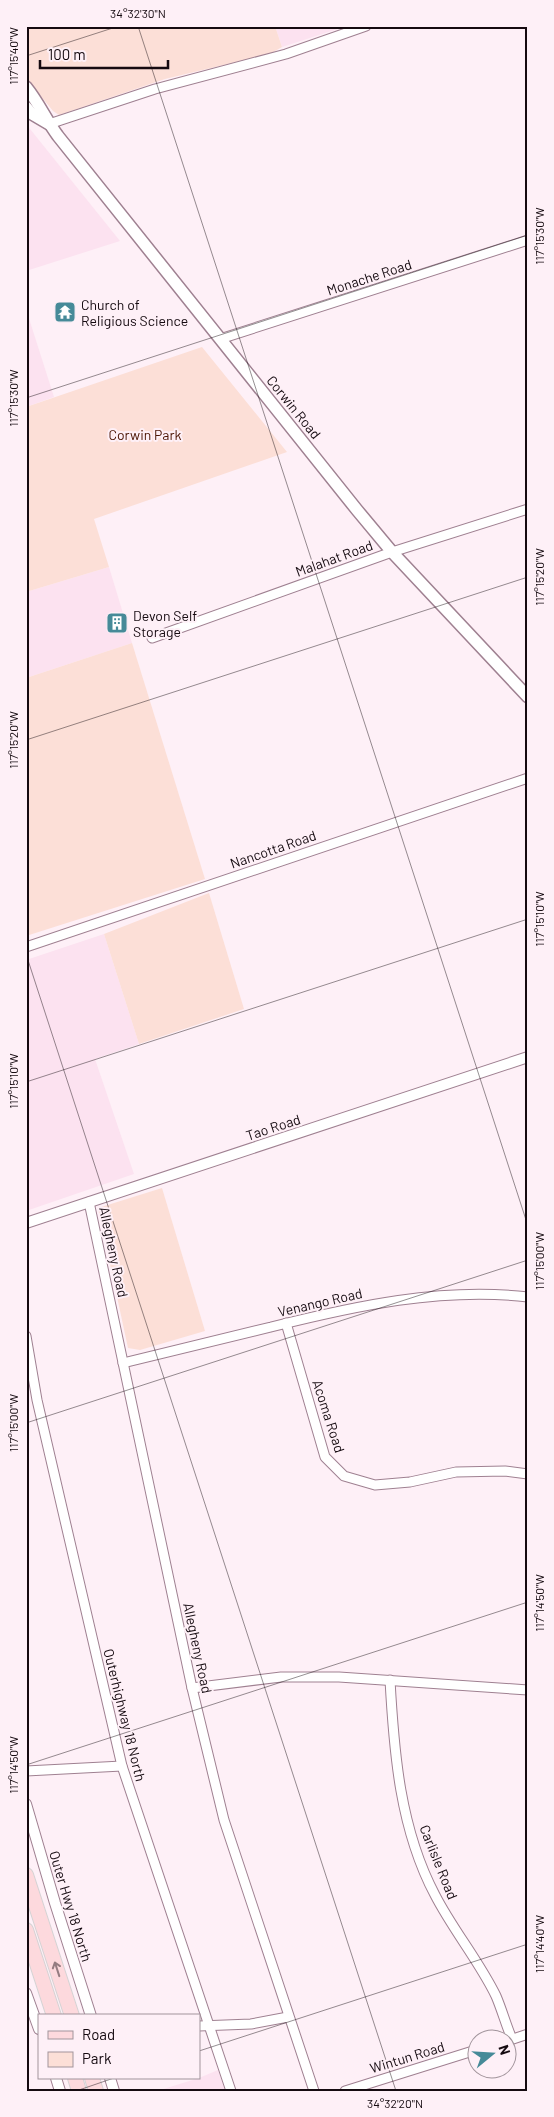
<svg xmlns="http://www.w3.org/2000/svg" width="554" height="2117" font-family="Barlow,sans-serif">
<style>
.built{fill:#fce2f0}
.green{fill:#fcdfd7}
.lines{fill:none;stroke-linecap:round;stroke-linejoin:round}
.minor-casing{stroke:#9f8091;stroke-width:11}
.tertiary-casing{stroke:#9f8091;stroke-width:12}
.secondary-casing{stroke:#9f8091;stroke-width:14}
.primary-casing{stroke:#d5d3d4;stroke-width:16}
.minor{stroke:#fff;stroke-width:9}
.tertiary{stroke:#fff;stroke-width:10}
.secondary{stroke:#fff;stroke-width:11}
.primary{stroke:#fdd9dd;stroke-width:14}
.oneway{stroke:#957c81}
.ticks{fill:none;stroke:#150a10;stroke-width:1;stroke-opacity:0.45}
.labels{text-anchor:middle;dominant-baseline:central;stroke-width:4;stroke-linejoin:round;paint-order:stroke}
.street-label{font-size:14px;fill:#150a10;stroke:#fef0f7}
.poi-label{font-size:14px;fill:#150a10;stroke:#fef0f7;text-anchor:start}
.park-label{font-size:14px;fill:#4b1403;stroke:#fef0f7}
.neatline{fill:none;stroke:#150a10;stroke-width:2}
.ticks-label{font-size:12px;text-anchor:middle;fill:#150a10}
</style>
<rect width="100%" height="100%" fill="#fef0f7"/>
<g class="built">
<polygon points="275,26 347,26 282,47"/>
<polygon points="26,124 120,241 26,271"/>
<polygon points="26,309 54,397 26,407"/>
<polygon points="109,567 132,643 26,678 26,592"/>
<polygon points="104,934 139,1044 95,1059 134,1174 26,1211 26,960"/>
<polygon points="218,2070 225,2091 157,2091 199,2078"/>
</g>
<g class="green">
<polygon points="26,26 275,26 282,47 270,54 165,79 59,115 53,111 26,78"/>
<polygon points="202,347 287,452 94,519 109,567 26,592 26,407"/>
<polygon points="132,643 205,879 26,936 26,678"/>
<polygon points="209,893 244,1009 139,1044 104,934"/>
<polygon points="162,1188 205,1331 140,1350 128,1348 98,1208"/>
</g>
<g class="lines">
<g class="minor-casing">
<g id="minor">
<polyline points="49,124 155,89 286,54 366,26"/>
<polyline points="220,339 528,240"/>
<polyline points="152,638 392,552 528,509"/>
<polyline points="26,947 528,778"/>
<polyline points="89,1202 192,1688 224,1820 314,2091"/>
<polyline points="286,1323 325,1457 344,1476 375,1485 410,1482 456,1472 505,1471 528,1474"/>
<polyline points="26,1336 37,1400 122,1766 231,2091"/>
<path d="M123,1363C173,1351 222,1339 271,1327C355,1306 441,1287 528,1297"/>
<path d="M390,1680C394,1753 400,1829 435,1895C453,1930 479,1961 496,1996C502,2010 506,2025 512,2039"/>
<polyline points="192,1688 281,1677 339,1677 528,1690"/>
<polyline points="26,1771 122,1766"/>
<polyline points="199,2026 251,2024 288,2017"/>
<polyline points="507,2041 528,2034"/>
<polyline points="345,2091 476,2050"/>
</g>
</g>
<g class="tertiary-casing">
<g id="tertiary">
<polyline points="26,1223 528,1057"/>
<polyline points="26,1804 55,1903 91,2016"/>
<polyline points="26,1993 39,2029"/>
<polyline points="56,2078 60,2091"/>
<polyline points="110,2078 114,2091"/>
</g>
</g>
<g class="secondary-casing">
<g id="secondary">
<path d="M26,87C39,103 46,120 58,136L357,510L392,552L528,697"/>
<polyline points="26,107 32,114 49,124"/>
</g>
</g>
<g class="primary-casing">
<g id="primary">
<polyline points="26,1875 72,2016"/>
<polyline points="26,1930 54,2016"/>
<polyline points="75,2078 79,2091"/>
<polyline points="92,2078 96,2091"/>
</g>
</g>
<use href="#minor" class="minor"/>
<use href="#tertiary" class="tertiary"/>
<use href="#secondary" class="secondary"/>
<use href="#primary" class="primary"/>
</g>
<defs><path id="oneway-shaft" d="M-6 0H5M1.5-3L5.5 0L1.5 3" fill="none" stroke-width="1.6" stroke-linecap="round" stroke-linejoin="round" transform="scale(1.25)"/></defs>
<use class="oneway" href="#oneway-shaft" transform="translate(57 1969) rotate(-108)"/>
<path class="ticks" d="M138,26L528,1226M26,56L119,26M26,398L528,235M26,740L528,577M26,954L396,2091M26,1082L528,919M26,1423L528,1260M26,1765L528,1602M199,2051L528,1944M76,2091L114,2078"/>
<defs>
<g id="temple-square" transform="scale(1.125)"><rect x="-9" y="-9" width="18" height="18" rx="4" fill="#468a98" stroke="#fef0f7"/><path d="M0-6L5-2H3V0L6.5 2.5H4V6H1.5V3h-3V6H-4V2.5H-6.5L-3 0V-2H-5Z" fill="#fff"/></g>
<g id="building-square" transform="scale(1.125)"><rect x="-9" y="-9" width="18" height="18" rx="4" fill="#468a98" stroke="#fef0f7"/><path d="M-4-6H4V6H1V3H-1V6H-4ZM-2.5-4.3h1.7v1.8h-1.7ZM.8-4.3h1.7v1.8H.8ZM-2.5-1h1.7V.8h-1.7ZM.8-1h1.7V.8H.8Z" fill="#fff"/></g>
</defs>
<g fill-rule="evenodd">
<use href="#temple-square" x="65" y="312"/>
<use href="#building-square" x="117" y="623"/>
</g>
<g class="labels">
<g class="street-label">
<text transform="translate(369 277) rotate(-18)">Monache Road</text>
<text transform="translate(294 407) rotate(51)">Corwin Road</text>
<text transform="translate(334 558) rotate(-20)">Malahat Road</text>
<text transform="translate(273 849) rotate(-19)">Nancotta Road</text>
<text transform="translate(273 1127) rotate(-18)">Tao Road</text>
<text transform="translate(114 1252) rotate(78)">Allegheny Road</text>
<text transform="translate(320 1302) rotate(-13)">Venango Road</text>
<text transform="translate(329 1416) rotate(72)">Acoma Road</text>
<text transform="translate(198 1648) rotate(78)">Allegheny Road</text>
<text transform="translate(125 1715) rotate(76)">Outerhighway 18 North</text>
<text transform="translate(439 1862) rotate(68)">Carlisle Road</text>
<text transform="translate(71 1906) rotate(73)">Outer Hwy 18 North</text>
<text transform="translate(407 2057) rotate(-17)">Wintun Road</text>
</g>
<g class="poi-label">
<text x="81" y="304">Church of<tspan x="81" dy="16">Religious Science</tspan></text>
<text x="133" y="615">Devon Self<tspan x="133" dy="16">Storage</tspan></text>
</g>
<g class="park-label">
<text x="145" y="434">Corwin Park</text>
</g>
</g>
<rect width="554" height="2117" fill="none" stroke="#fef0f7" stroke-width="55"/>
<rect x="38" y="2014" width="162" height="65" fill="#fef0f7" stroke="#a1949b"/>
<rect x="48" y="2031" width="25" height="8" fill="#fdd9dd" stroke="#a1949b"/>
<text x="82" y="2040" font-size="15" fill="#150a10">Road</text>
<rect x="48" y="2052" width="25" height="15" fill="#fcdfd7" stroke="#a1949b"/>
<text x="82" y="2064" font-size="15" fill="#150a10">Park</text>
<g transform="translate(492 2054) rotate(72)"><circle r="24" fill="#fef0f7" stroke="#a1949b"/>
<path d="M0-4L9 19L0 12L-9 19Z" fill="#468a98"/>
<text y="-8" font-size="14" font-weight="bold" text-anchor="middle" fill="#150a10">N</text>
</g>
<path d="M40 60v8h128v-8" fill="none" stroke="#150a10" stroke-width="2.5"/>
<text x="48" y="60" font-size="15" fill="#150a10" stroke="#fef0f7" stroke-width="4" paint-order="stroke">100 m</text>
<rect x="28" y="28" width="498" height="2062" class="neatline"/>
<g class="ticks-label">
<text x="138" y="18">34°32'30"N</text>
<text transform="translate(14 56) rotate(-90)" y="4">117°15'40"W</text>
<text transform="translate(540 236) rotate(-90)" y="4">117°15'30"W</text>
<text transform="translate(14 398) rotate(-90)" y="4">117°15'30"W</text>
<text transform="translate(540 577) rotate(-90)" y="4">117°15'20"W</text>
<text transform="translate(14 740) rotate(-90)" y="4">117°15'20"W</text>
<text transform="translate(540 919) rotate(-90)" y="4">117°15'10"W</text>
<text transform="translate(14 1081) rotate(-90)" y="4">117°15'10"W</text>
<text transform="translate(540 1261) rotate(-90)" y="4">117°15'00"W</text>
<text transform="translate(14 1423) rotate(-90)" y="4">117°15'00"W</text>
<text transform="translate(540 1603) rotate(-90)" y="4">117°14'50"W</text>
<text transform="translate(14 1765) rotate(-90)" y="4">117°14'50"W</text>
<text transform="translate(540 1944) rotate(-90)" y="4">117°14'40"W</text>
<text x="395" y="2108">34°32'20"N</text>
</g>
</svg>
